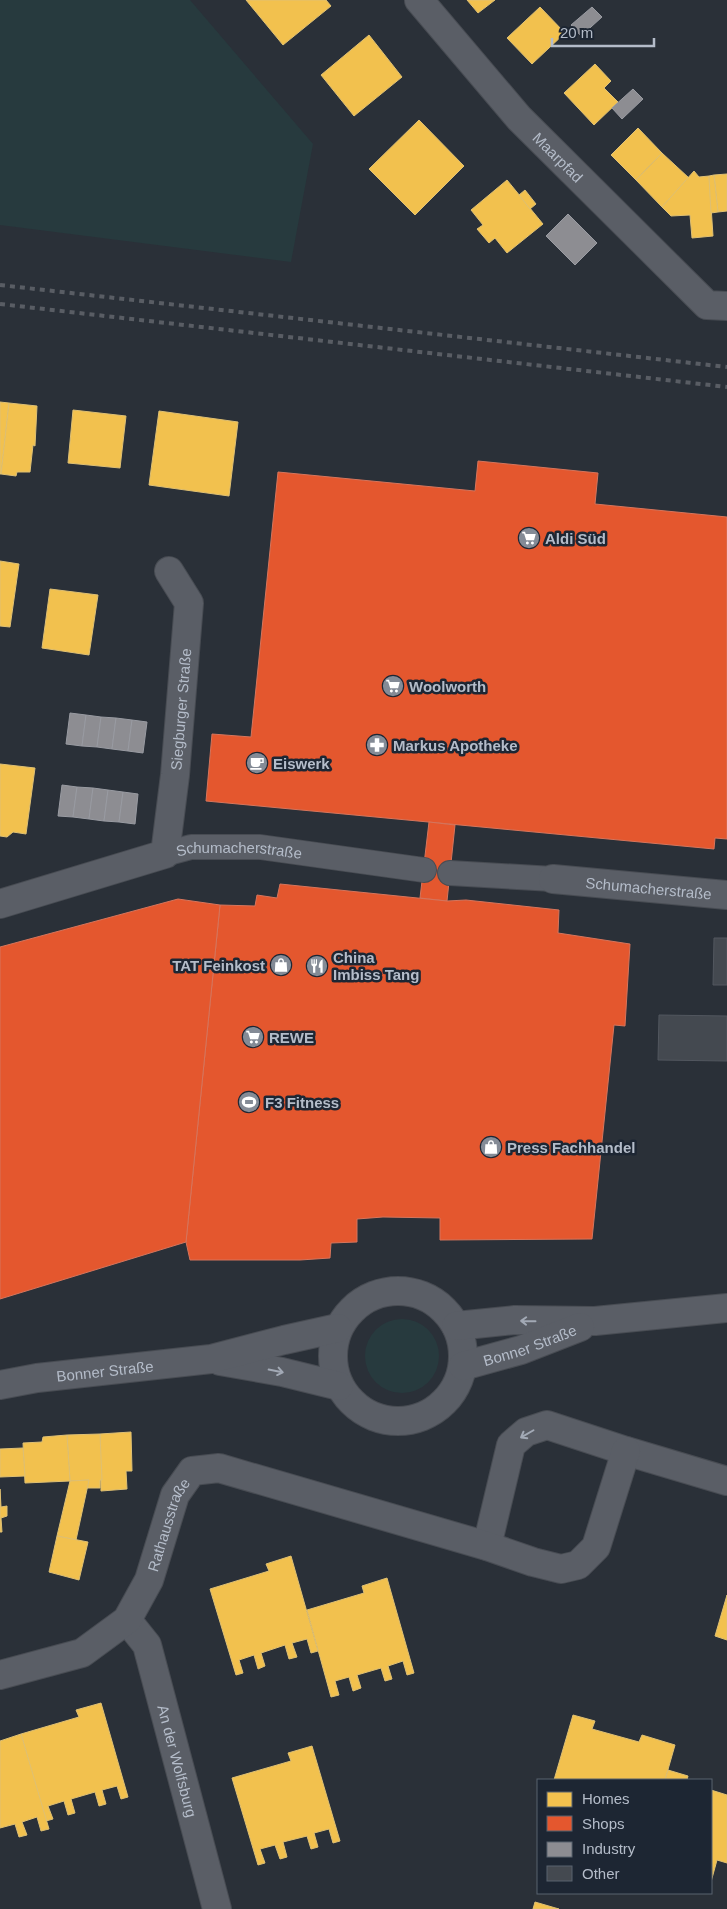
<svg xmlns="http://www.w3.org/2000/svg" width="727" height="1909" font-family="Arial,sans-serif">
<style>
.green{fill:#273a3e}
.homes{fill:#f2c14e;stroke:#dfc073}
.shops{fill:#e4572e;stroke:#d6755c}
.industry{fill:#8d8d92;stroke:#999ba2}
.building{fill:#444950;stroke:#52575f}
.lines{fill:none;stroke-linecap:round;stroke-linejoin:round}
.pedestrian-casing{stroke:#484c53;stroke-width:26}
.minor-casing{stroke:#484c53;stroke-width:30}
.tertiary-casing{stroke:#484c53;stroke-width:30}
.pedestrian{stroke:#5a5e66;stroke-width:24}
.minor{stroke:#5a5e66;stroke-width:28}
.tertiary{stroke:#5a5e66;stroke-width:28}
.rail{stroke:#595d64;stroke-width:4;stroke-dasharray:5 5;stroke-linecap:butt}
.oneway{stroke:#a2a9b5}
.labels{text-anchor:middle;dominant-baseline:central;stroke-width:5;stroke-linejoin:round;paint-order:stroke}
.street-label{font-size:15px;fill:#b4bcc9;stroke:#1d2633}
.poi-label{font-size:15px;font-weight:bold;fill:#b4bcc9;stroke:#1d2633;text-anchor:start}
</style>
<rect width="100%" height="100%" fill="#2a3038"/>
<g class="green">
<polygon points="0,0 190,0 313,144 291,262 0,225"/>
<circle cx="402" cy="1356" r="37"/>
</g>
<g class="homes">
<polygon points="246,0 326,0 331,6 283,45"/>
<polygon points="467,0 495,0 478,13"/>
<polygon points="540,7 565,33 532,64 507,38"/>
<polygon points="369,35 402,77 354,116 321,75"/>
<polygon points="595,64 611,81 604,88 618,102 594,125 564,93"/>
<polygon points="419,120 464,166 415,215 369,169"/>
<polygon points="638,128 662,153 636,180 611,155"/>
<polygon points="662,153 689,178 662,207 636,180"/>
<polygon points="694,171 699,177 709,176 713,236 692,238 690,215 671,216 662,207"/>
<polygon points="727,174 727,211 718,212 714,175"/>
<polygon points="714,175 718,212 711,213 709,176"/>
<polygon points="507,180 543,224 507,253 495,238 489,243 477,229 483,225 471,210"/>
<polygon points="525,190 536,204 530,209 519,195"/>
<polygon points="0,402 9,403 1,474 0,474"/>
<polygon points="9,403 37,406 35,446 33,445 30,472 17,472 16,476 1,474"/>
<polygon points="73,410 126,416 120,468 68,463"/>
<polygon points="159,411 238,422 229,496 149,485"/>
<polygon points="0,561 19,564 10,627 0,626"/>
<polygon points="50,589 98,595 89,655 42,648"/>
<polygon points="0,764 35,768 26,834 13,832 7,837 0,836"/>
<polygon points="131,1432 132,1471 126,1471 127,1489 101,1491 100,1434"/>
<polygon points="100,1434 102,1480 100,1480 100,1488 87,1488 89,1480 70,1481 67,1435"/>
<polygon points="67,1435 70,1481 25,1483 23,1443 42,1442 43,1437"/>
<polygon points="23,1448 25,1476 0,1477 0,1449"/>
<polygon points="89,1480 76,1540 57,1536 70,1481"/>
<polygon points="0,1489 1,1507 7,1506 7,1516 1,1518 2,1532 0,1532"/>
<polygon points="57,1536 88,1542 79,1580 49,1572"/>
<polygon points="291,1556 318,1651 311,1653 307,1639 292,1643 297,1657 289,1659 285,1645 261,1653 265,1666 258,1669 254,1655 239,1660 243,1673 236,1675 210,1589 269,1571 266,1564"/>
<polygon points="387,1578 414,1673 407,1675 403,1661 388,1666 392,1679 385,1681 381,1668 357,1675 361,1688 353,1691 349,1677 335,1681 339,1695 331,1697 307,1610 364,1593 362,1586"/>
<polygon points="727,1595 727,1640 715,1636"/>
<polygon points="101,1703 128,1797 121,1799 117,1786 102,1790 106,1804 99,1806 95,1792 71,1799 75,1813 68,1815 64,1801 48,1806 53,1819 46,1821 21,1734 79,1717 76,1710"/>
<polygon points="573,1715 595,1721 592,1729 639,1742 642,1735 675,1745 665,1780 554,1780"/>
<polygon points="21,1734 49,1829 41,1831 37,1817 22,1822 27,1835 19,1837 15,1824 0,1828 0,1741"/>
<polygon points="312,1746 340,1841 333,1843 329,1829 314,1833 318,1847 311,1849 307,1836 283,1842 287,1857 280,1859 275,1845 260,1849 265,1863 258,1865 232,1778 291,1761 288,1753"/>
<polygon points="668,1770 688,1776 687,1780 665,1780"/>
<polygon points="711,1790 727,1795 727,1863 717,1860 711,1882"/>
<polygon points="535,1902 559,1909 533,1909"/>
</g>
<g class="shops">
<polygon points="478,461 598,473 595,504 727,517 727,839 715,838 714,849 206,801 212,734 251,737 278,472 475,491"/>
<polygon points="429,822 455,825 447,901 420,898"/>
<polygon points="280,884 447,901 466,900 559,910 558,933 630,944 625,1026 614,1025 592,1239 440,1240 440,1218 383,1217 357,1219 357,1242 331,1243 330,1258 300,1260 190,1260 186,1242 220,905 255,906 257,895 277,898"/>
<polygon points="178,899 220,905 186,1242 0,1299 0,947"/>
</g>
<g class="industry">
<polygon points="592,7 602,17 581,36 571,25"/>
<polygon points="633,89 643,99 622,119 612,108"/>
<polygon points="568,214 597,243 575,265 546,236"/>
<polygon points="70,713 86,715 82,746 66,744"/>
<polygon points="86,715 101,717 97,747 82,746"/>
<polygon points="101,717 116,718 112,749 97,747"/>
<polygon points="116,718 132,720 128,751 112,749"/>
<polygon points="132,720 147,722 143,753 128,751"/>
<polygon points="62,785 77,787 73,817 58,816"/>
<polygon points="77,787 93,788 89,819 73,817"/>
<polygon points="93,788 108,790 104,821 89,819"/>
<polygon points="108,790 123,792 119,822 104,821"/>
<polygon points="123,792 138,794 135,824 119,822"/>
</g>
<g class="building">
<polygon points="714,938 727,938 727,985 713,985"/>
<polygon points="659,1015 727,1016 727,1061 658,1060"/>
</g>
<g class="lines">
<g class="pedestrian-casing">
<g id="pedestrian">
<path id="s1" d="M165,854L191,847H260L424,870"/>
<polyline points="450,873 553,879"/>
</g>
</g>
<g class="minor-casing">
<g id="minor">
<path id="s2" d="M419,0L519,118L707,305L727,306"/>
<path id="s3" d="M553,879L727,895"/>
<path id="s4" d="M0,904L165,854L175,775L189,603L169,571"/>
<polyline points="487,1546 511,1445 526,1432 547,1425 626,1451 727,1481"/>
<path id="s5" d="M127,1620L147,1645L217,1909"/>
<path id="s6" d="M0,1675L82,1653L127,1620L149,1580L175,1495L192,1471L219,1468L487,1546L533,1562L561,1569L578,1565L596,1547L626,1451"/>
</g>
</g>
<g class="tertiary-casing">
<g id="tertiary">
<circle cx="398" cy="1356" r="65"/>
<polyline points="456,1326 515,1320 595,1321 727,1308"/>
<polyline points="220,1361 282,1372 339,1386"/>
<path id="s7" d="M463,1366L521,1350L580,1327"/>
<path id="s8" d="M0,1385L37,1378L211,1359L284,1340L338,1328"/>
</g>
</g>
<use href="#pedestrian" class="pedestrian"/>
<use href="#minor" class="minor"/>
<use href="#tertiary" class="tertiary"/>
<g class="rail">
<polyline points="0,285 727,367"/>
<polyline points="0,304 727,387"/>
</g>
</g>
<defs><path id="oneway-shaft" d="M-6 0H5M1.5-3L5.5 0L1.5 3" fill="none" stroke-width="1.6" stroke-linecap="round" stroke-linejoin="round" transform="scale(1.25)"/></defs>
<g class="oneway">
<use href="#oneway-shaft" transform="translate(528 1321) rotate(-179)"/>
<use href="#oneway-shaft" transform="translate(276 1371) rotate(11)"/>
<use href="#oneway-shaft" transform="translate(527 1434) rotate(150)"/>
</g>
<defs>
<g id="supermarket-disc" transform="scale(1.125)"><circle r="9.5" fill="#848b96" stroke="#1d2633"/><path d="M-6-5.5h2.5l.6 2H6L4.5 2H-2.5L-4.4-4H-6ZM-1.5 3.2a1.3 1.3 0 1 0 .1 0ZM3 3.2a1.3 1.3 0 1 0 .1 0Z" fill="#fff"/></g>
<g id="pharmacy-disc" transform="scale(1.125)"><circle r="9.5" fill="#848b96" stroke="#1d2633"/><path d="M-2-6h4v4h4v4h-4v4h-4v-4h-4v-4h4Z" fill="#fff"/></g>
<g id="cafe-disc" transform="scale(1.125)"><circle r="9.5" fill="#848b96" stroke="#1d2633"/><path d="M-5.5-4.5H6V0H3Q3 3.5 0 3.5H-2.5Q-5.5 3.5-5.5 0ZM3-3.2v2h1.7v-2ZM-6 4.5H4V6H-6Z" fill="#fff"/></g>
<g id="shop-disc" transform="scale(1.125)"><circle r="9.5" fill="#848b96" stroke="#1d2633"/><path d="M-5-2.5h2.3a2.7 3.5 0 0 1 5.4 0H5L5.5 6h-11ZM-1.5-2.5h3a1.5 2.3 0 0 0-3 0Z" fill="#fff"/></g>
<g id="restaurant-disc" transform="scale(1.125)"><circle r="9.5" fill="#848b96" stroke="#1d2633"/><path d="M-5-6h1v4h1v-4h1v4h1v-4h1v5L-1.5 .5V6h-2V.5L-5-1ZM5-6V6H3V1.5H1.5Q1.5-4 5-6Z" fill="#fff"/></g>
<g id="stadium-disc" transform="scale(1.125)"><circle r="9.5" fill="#848b96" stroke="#1d2633"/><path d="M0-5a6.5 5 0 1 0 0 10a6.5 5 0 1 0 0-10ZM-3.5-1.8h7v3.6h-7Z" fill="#fff"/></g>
</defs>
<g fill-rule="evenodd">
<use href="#supermarket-disc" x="529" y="538"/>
<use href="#supermarket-disc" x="393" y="686"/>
<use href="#pharmacy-disc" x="377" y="745"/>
<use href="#cafe-disc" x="257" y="763"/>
<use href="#shop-disc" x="281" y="965"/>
<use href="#restaurant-disc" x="317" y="966"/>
<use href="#supermarket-disc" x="253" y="1037"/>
<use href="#stadium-disc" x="249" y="1102"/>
<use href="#shop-disc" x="491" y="1147"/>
</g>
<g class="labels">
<g class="street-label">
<text stroke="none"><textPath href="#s2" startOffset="210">Maarpfad</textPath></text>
<text stroke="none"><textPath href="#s4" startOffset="318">Siegburger Straße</textPath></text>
<text stroke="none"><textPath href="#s1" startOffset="75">Schumacherstraße</textPath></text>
<text stroke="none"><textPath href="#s3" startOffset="96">Schumacherstraße</textPath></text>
<text stroke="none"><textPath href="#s7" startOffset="70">Bonner Straße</textPath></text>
<text stroke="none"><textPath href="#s8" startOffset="106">Bonner Straße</textPath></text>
<text stroke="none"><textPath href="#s6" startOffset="245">Rathausstraße</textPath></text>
<text stroke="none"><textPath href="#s5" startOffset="152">An der Wolfsburg</textPath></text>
</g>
<g class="poi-label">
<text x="545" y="538">Aldi Süd</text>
<text x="409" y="686">Woolworth</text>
<text x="393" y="745">Markus Apotheke</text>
<text x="273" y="763">Eiswerk</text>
<text x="333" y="957">China<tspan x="333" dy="17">Imbiss Tang</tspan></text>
<text x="265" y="965" text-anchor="end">TAT Feinkost</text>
<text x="269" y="1037">REWE</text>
<text x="265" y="1102">F3 Fitness</text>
<text x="507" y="1147">Press Fachhandel</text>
</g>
</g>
<rect x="537" y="1779" width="175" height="115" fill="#1d2633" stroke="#59626f"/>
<rect x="547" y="1792" width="25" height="15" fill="#f2c14e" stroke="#59626f"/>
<text x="582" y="1804" font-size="15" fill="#b4bcc9">Homes</text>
<rect x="547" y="1816" width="25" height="15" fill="#e4572e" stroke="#59626f"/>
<text x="582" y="1829" font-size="15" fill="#b4bcc9">Shops</text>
<rect x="547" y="1842" width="25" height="15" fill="#8d8d92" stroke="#59626f"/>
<text x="582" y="1854" font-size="15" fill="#b4bcc9">Industry</text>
<rect x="547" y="1866" width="25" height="15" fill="#444950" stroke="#59626f"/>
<text x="582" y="1879" font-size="15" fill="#b4bcc9">Other</text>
<path d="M552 38v8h102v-8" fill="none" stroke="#b4bcc9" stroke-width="2.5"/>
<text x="560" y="38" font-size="15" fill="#b4bcc9" stroke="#1d2633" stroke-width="4" paint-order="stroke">20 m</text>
</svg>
